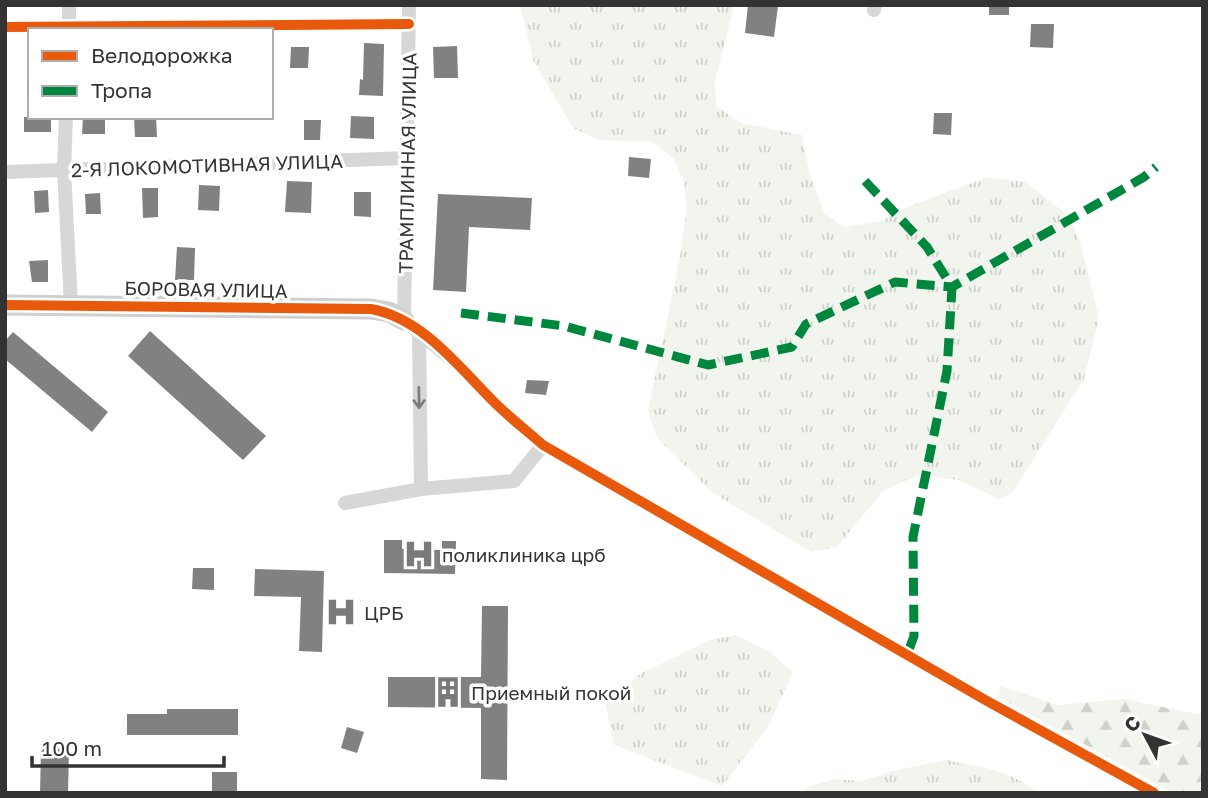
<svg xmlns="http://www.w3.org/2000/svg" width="1208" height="798" font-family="'Golos Text',sans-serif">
<defs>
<pattern id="grass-tufts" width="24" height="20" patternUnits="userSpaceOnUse" patternTransform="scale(1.75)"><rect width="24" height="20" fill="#f1f5ed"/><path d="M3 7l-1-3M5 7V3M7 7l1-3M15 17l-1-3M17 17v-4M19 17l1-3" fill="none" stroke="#cfd2cc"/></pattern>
<pattern id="forest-firs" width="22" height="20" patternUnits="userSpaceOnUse" patternTransform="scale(1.75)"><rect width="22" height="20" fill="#f1f5ed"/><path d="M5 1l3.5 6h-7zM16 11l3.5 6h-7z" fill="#cfd2cc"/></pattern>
</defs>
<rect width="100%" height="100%" fill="#fff"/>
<g fill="url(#grass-tufts)">
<polygon points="520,5 734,5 715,81 716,106 741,123 802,135 809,171 824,213 844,227 881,221 910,206 988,177 1025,182 1069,216 1080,242 1097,309 1098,322 1084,379 1012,493 999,499 959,480 918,475 883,491 837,547 811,552 713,493 657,438 648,411 680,257 687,208 684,182 673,158 653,142 599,140 573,128 534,62"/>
<polygon points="736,635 768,651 793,672 768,727 722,786 614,745 605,701 640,674 710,640"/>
<path d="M 946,760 C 977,766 1014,771 1038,793 L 802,793 L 809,786 L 835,779 L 860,781 L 902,769 Z"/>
</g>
<polygon fill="url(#forest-firs)" points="1000,686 1058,705 1124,699 1197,714 1203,712 1203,793 1173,793 998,697"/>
<g fill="#818181">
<polygon points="748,5 778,6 774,37 745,33"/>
<rect x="989" y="5" width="20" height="10"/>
<polygon points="1031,24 1054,24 1053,48 1030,47"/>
<polygon points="364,43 384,44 383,96 359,95 360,79 363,80"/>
<polygon points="457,46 458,78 434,78 433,47"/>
<polygon points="291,47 309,47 308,68 290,68"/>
<polygon points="934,113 952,113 951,135 933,134"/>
<polygon points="351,116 374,117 374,139 350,138"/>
<rect x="24" y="117" width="27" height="15"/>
<polygon points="83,117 105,117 105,134 82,134"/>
<polygon points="134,117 156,117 157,137 135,137"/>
<polygon points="304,120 321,120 320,140 304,140"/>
<polygon points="629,157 651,159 649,178 628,176"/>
<polygon points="287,181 312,182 311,213 285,212"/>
<polygon points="199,185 220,186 219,211 198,210"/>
<polygon points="142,188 158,188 158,217 143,218"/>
<polygon points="48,190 49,212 35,213 34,191"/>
<polygon points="354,192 371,192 371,217 354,216"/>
<polygon points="100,193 101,214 86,214 85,194"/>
<polygon points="438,194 532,198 530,230 469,227 466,292 433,290"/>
<polygon points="177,247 195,248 194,280 175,280"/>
<polygon points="48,260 48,282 32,282 29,261"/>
<polygon points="150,331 266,436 243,460 128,356"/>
<polygon points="13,332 108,412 92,432 5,359 5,341"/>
<polygon points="527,380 549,381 546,395 525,393"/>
<polygon points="384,540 402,540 402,549 442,550 442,541 456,541 455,574 384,573"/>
<polygon points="193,568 214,568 214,590 192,589"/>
<polygon points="255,569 324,571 322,652 299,651 301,597 254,596"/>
<polygon points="482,606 508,606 507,780 481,779 481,708 388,707 388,677 481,677"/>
<polygon points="167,709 238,709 238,735 127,735 127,714 167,714"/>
<polygon points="347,727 364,732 357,753 341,748"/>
<polygon points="41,748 69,749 68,793 40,793"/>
<rect x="212" y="772" width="25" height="21"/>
</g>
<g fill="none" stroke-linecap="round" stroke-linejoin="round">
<g stroke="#d7d7d7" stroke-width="14">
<polyline points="69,5 69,30"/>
<polyline points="409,5 404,320 456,363 496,404 543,445 987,701 1154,793"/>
<polyline points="874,10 875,5"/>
<polyline points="5,27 409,24"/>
<polyline points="66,117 64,170 71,305"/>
<polyline points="5,172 408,158"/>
<polyline points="419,330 421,489"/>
<polyline points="345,503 421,489 514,481 543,445"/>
</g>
<polyline stroke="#d0d0d0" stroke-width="21" points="5,305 371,309 389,312 404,320"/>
<g stroke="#00873e" stroke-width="9" stroke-dasharray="18 9" stroke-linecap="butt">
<polyline points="865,181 927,247 952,287 947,371 913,537 914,636 907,655"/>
<polyline points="461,313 564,326 708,365 792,347 806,324 895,282 952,287 1144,177 1156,167"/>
</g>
<defs>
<g id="cycleway">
<polyline points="5,27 409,24"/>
<path d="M 5,305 L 371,309 C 422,318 458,366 494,402 C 509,417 526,430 543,445 L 987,701 L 1154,793"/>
</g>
</defs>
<use href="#cycleway" stroke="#fff" stroke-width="15"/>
<use href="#cycleway" stroke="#e8590c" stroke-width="10"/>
</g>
<defs><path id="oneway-shaft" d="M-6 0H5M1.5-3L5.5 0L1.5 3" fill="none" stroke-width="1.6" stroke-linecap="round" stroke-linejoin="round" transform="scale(1.75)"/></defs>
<use stroke="#7d7d7d" href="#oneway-shaft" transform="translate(419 398) rotate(89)"/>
<defs>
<symbol id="hospital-bare" viewBox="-9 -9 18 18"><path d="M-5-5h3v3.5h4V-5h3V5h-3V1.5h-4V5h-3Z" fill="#7a7a7a" stroke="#fff" stroke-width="2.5" paint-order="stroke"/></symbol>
<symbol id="building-bare" viewBox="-9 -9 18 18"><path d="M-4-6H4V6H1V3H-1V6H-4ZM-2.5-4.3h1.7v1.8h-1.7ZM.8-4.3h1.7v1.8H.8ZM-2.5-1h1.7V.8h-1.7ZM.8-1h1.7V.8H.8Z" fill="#7a7a7a" stroke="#fff" stroke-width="2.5" paint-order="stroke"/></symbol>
</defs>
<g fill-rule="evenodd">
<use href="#hospital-bare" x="397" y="532" width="44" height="44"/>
<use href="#hospital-bare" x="319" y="590" width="44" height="44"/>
<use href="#building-bare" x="426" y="670" width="44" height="44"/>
</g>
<g text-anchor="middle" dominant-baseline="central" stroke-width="7" stroke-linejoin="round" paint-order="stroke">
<g font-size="19" fill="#333" stroke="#fff">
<text transform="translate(407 163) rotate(-89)">ТРАМПЛИННАЯ УЛИЦА</text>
<text transform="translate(207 165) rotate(-2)">2-Я ЛОКОМОТИВНАЯ УЛИЦА</text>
<text transform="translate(206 289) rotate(1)">БОРОВАЯ УЛИЦА</text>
</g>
<g font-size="19" fill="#333" stroke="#fff" text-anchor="start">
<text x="442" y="554">поликлиника црб</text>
<text x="364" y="612">ЦРБ</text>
<text x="471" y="692">Приемный покой</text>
</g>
</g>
<rect width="1208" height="798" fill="none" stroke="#333333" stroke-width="14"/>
<rect x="28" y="28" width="245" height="91" fill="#ffffff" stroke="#adadad" stroke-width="2"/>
<rect x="42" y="51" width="35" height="10" fill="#e8590c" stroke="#adadad" stroke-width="2"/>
<text x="91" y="63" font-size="21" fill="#333333">Велодорожка</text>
<rect x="42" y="86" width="35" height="10" fill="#00873e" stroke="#adadad" stroke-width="2"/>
<text x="91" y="98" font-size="21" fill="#333333">Тропа</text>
<g transform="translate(1145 735) rotate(311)" stroke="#ffffff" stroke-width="5" paint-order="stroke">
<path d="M0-5L12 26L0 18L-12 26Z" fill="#333333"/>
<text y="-10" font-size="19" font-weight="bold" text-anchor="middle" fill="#333333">С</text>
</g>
<path d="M32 756v10h192v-10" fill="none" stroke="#333333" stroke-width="3.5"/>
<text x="42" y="756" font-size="21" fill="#333333" stroke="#ffffff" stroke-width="5" paint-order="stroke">100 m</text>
</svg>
